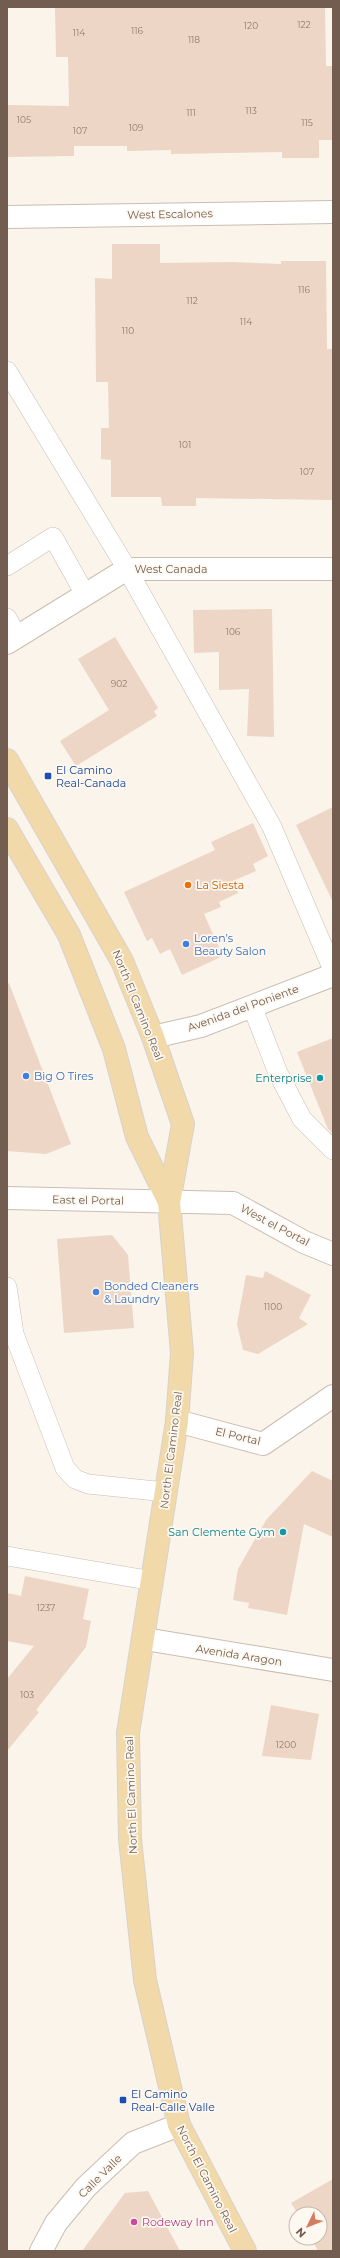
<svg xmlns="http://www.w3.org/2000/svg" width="340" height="2258" font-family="Montserrat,sans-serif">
<rect width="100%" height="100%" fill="#faf4ea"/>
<g fill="#edd6c5">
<polygon points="55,7 325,7 326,66 332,66 333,140 319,140 319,158 282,158 282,152 171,154 171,150 127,151 127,146 74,146 74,156 7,157 7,105 69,106 68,57 56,57"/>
<polygon points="112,244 160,244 160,263 231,262 281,264 281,261 326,261 327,349 333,349 332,500 196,498 196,506 162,506 161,497 111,497 111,460 101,459 101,428 109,428 108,382 96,382 95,278 112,279"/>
<polygon points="272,609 274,737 247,736 249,689 219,690 219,652 194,653 193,610"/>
<polygon points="115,637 158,708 154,711 157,716 76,766 60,741 109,710 78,659"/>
<polygon points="333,807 333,902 296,825"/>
<polygon points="253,823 268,856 253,864 256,871 233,881 238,893 219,902 221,907 204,914 223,956 182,975 170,949 160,954 152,938 147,941 124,892 215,850 211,842"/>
<polygon points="9,983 71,1144 46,1154 7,1151 7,984"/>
<polygon points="333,1038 333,1134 328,1129 297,1052"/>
<polygon points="112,1235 128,1255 134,1328 64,1333 57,1239"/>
<polygon points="265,1271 311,1295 299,1318 308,1324 258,1354 243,1350 237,1324 246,1275 263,1278"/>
<polygon points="312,1471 333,1481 333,1537 304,1524 287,1615 248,1608 249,1603 233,1600 238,1569 266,1520"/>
<polygon points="25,1576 89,1589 83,1619 91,1621 86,1647 36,1710 39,1712 7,1751 7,1679 34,1646 7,1641 7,1593 21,1596"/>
<polygon points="271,1705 319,1714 311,1760 262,1756"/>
<polygon points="333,2179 333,2251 318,2251 311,2238 320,2238 320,2214 298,2214 291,2203"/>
<polygon points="148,2191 180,2251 82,2251 125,2193"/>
</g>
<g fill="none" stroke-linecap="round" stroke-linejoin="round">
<defs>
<g id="service">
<polyline points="7,371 127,569 272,827 333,970"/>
<polyline points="7,566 53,537 85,594"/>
<polyline points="7,618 17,637"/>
<polyline points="252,1006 278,1073 302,1119 333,1150"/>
<polyline points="7,1287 14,1334 65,1468 75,1479 88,1484 166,1492"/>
<polyline points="7,1556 153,1581"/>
</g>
<g id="minor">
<polyline points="7,643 127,569 333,569"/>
<polyline points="153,1037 201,1026 333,975"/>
<polyline points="177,1421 263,1444 333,1396"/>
<polyline points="145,1639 333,1670"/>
</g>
<g id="tertiary">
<polyline points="7,217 333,212"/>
<polyline points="7,1198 233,1203 304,1242 333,1254"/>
<polyline points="41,2251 56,2223 86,2187 133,2143 179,2125"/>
</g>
<g id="primary">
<polyline points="7,760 122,961 153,1037 183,1124 169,1202 182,1353 177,1421 128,1733 130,1839 145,1980 179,2125 245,2251"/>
<polyline points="7,829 69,935 114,1049 137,1137 169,1202"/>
</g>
</defs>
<use href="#service" stroke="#cbbdb1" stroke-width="20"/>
<use href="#minor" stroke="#cbbdb1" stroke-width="24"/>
<use href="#tertiary" stroke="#cbbdb1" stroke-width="24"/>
<use href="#primary" stroke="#d8d2ce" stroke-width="24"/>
<use href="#service" stroke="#fff" stroke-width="19"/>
<use href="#minor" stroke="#fff" stroke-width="22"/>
<use href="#tertiary" stroke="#fff" stroke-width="22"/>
<use href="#primary" stroke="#f1d9aa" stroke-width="22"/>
</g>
<g fill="#1a4fb4" stroke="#fdf8f0" stroke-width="1.5">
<rect x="44" y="772" width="8" height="8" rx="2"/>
<rect x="119" y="2096" width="8" height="8" rx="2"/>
</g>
<circle fill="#e8710a" stroke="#fdf8f0" stroke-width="1.5" cx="188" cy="885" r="4"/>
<g fill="#3f7fe0" stroke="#fdf8f0" stroke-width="1.5">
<circle cx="186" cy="944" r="4"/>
<circle cx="26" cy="1076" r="4"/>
<circle cx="96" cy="1292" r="4"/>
</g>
<g fill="#0f9aa8" stroke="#fdf8f0" stroke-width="1.5">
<circle cx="320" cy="1078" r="4"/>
<circle cx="283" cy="1532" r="4"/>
</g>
<circle fill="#d1479c" stroke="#fdf8f0" stroke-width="1.5" cx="134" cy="2222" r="4"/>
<g text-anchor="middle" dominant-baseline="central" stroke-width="3.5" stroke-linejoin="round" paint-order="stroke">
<g font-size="9" fill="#917b6d">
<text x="304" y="24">122</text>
<text x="251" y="25">120</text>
<text x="137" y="30">116</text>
<text x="79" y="32">114</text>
<text x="194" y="39">118</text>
<text x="251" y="110">113</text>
<text x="191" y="112">111</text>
<text x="24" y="119">105</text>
<text x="307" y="122">115</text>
<text x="136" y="127">109</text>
<text x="80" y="130">107</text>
<text x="304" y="289">116</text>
<text x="192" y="300">112</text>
<text x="246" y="321">114</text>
<text x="128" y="330">110</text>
<text x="185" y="444">101</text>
<text x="307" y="471">107</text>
<text x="233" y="631">106</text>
<text x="119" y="683">902</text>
<text x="273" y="1306">1100</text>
<text x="46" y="1607">1237</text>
<text x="27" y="1694">103</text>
<text x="286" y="1744">1200</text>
</g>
<g font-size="11" fill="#725d50" stroke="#fdf8f0">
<text transform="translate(170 214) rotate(-1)">West Escalones</text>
<text x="171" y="569">West Canada</text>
<text transform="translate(138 1005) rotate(68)">North El Camino Real</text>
<text transform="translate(243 1008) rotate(-20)">Avenida del Poniente</text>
<text transform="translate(88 1200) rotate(1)">East el Portal</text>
<text transform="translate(275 1225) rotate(28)">West el Portal</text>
<text transform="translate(238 1436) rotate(13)">El Portal</text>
<text transform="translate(171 1450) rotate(-83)">North El Camino Real</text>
<text transform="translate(239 1655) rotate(9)">Avenida Aragon</text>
<text transform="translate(131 1795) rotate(-92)">North El Camino Real</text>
<text transform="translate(100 2176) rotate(-45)">Calle Valle</text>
<text transform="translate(207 2179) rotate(63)">North El Camino Real</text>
</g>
<g font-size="11" fill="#164399" stroke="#fdf8f0" text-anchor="start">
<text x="56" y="770">El Camino<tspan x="56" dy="13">Real-Canada</tspan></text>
<text x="131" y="2094">El Camino<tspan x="131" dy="13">Real-Calle Valle</tspan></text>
</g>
<g font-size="11" fill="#c56008" stroke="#fdf8f0" text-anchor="start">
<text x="196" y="885">La Siesta</text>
</g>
<g font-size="11" fill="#366cbe" stroke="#fdf8f0" text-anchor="start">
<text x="194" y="938">Loren’s<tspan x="194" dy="13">Beauty Salon</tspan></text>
<text x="34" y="1076">Big O Tires</text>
<text x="104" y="1286">Bonded Cleaners<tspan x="104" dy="13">&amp; Laundry</tspan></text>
</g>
<g font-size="11" fill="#0d838f" stroke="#fdf8f0" text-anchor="end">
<text x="312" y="1078">Enterprise</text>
<text x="275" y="1532">San Clemente Gym</text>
</g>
<g font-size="11" fill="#b23c85" stroke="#fdf8f0" text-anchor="start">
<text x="142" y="2222">Rodeway Inn</text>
</g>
</g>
<rect width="340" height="2258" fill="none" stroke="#725d50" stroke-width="16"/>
<g transform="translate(308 2226) rotate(227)"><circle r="19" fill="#fdf8f0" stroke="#c5bab0"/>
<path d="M0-3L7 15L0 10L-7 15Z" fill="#d67c5e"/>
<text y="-6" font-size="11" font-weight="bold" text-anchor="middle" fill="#725d50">N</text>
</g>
</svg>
